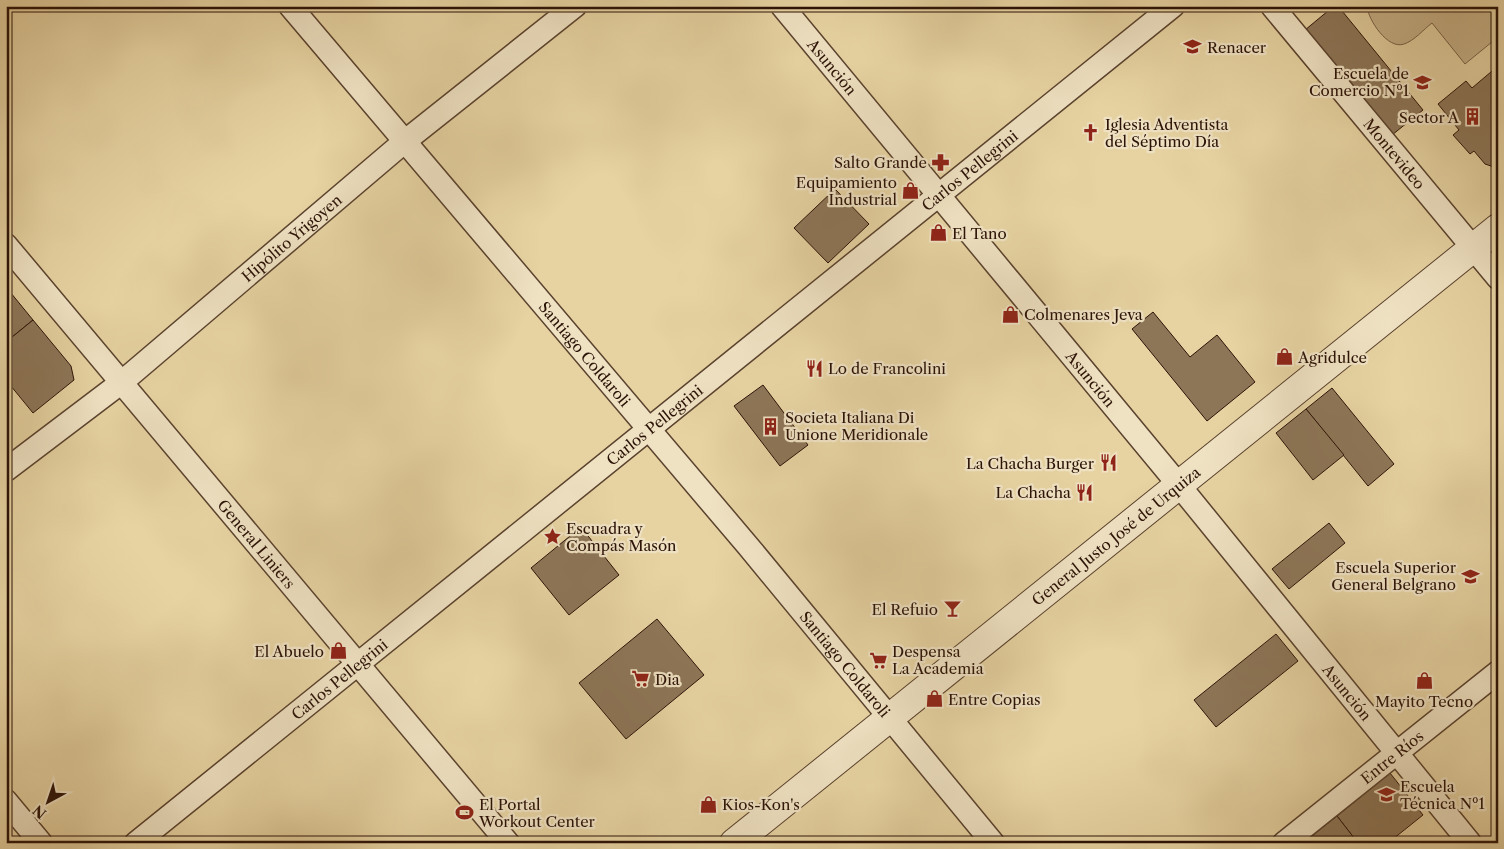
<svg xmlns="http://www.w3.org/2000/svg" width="1504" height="849" font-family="'Libre Caslon Text',serif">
<rect width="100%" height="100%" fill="#e7d3a2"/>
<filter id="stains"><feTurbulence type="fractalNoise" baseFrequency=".004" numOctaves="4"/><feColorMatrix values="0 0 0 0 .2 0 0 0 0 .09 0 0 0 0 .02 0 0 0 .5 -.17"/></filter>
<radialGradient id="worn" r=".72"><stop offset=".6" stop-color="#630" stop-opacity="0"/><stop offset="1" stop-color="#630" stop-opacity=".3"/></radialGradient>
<path fill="#c7b288" stroke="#796248" d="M 1367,6 L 1498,6 L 1498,37 L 1465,64 L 1432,23 C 1424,29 1414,41 1404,44 C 1388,50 1368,20 1367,6 Z"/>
<g fill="#8d7658" stroke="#2b1207">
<polygon points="1334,6 1338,6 1423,110 1392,135 1305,30"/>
<polygon points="1498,66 1498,164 1494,167 1485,164 1474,151 1470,154 1453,135 1459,130 1438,104 1466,81 1472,88"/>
<polygon points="835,189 869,224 828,263 794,228"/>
<polygon points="6,287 33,320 6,342"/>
<polygon points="1153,312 1190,357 1217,335 1255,382 1207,421 1132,329"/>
<polygon points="33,320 71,366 74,380 33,413 6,380 6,342"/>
<polygon points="763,385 808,445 780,466 734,406"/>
<polygon points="1332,388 1394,464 1368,486 1306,409"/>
<polygon points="1306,409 1344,455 1313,480 1276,433"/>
<polygon points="1329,523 1345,543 1289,589 1272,569"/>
<polygon points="581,527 619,575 569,615 531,568"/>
<polygon points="657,619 704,675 626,739 579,683"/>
<polygon points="1276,634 1298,661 1216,727 1194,700"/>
<polygon points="1390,773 1423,815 1388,843 1358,843 1337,816"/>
<polygon points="1337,816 1358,843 1304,843 1313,835"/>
</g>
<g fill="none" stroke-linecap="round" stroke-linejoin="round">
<defs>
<g id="minor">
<path id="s1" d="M 290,6 L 748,546 L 993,843"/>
<path id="s2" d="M 782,6 L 1178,484 L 1470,843"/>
<path id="s3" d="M 1272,6 L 1498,278"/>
<path id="s4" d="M 6,245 L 508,843"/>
<path id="s5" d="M 6,470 L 122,382 L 404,142 L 575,6"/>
<polyline points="6,801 41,843"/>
<path id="s6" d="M 136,843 L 1173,6"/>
<path id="s7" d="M 1284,843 L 1498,672"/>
</g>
<g id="tertiary">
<path id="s8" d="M 734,843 L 1498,228"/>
</g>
</defs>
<use href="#minor" stroke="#5a422e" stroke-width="25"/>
<use href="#tertiary" stroke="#5a422e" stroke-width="30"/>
<use href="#minor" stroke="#efe2c3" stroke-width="22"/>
<use href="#tertiary" stroke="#efe2c3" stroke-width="28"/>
</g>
<defs>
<symbol id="school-bare" viewBox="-9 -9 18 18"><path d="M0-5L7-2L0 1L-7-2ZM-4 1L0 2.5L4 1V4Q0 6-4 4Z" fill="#8f2418" stroke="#efe2c3" stroke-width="2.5" paint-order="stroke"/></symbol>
<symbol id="building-bare" viewBox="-9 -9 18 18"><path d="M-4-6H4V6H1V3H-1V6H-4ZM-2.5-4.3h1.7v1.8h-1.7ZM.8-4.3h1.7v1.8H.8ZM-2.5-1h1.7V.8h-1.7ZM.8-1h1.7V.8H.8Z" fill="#8f2418" stroke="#efe2c3" stroke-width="2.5" paint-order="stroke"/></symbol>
<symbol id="church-bare" viewBox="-9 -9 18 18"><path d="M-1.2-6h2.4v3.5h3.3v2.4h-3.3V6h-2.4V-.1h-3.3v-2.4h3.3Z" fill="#8f2418" stroke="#efe2c3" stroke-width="2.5" paint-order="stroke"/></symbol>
<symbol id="pharmacy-bare" viewBox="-9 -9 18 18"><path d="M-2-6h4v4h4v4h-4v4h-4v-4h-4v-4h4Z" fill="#8f2418" stroke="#efe2c3" stroke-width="2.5" paint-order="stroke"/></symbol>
<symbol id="shop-bare" viewBox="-9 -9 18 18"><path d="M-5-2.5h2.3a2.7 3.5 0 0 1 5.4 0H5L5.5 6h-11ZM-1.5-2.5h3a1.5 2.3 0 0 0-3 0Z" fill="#8f2418" stroke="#efe2c3" stroke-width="2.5" paint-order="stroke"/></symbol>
<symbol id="restaurant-bare" viewBox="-9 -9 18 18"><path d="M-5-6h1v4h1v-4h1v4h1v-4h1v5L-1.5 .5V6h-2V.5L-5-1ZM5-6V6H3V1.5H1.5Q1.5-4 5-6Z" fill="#8f2418" stroke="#efe2c3" stroke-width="2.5" paint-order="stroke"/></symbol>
<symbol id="sight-bare" viewBox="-9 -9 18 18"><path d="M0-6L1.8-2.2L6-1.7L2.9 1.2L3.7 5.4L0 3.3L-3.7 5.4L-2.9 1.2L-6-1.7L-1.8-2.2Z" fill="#8f2418" stroke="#efe2c3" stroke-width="2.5" paint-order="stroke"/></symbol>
<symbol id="university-bare" viewBox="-9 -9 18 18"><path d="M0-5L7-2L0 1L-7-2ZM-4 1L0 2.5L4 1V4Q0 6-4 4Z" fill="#8f2418" stroke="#efe2c3" stroke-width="2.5" paint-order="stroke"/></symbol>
<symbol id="bar-bare" viewBox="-9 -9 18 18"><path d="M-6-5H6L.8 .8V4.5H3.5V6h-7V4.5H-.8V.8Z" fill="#8f2418" stroke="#efe2c3" stroke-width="2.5" paint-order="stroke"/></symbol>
<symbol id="supermarket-bare" viewBox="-9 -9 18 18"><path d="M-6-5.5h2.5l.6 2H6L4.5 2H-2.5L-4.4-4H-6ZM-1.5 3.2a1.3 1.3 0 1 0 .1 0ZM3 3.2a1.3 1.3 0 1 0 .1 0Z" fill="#8f2418" stroke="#efe2c3" stroke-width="2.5" paint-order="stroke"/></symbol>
<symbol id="stadium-bare" viewBox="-9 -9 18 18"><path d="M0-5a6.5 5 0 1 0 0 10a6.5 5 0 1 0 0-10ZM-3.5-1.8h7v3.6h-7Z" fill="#8f2418" stroke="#efe2c3" stroke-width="2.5" paint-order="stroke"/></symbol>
</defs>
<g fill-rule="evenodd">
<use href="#school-bare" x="1180" y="34" width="25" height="25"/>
<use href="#school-bare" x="1410" y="70" width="25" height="25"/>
<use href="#building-bare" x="1460" y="104" width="25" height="25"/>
<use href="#church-bare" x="1078" y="120" width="25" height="25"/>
<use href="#pharmacy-bare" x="928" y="150" width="25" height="25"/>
<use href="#shop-bare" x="898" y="178" width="25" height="25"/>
<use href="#shop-bare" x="926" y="220" width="25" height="25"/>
<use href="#shop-bare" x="998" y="302" width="25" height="25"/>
<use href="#shop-bare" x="1272" y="344" width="25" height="25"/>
<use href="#restaurant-bare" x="802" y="356" width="25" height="25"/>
<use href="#building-bare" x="758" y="414" width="25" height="25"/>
<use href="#restaurant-bare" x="1096" y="450" width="25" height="25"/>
<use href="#restaurant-bare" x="1072" y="480" width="25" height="25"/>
<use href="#sight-bare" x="540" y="524" width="25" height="25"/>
<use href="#university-bare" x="1458" y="564" width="25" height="25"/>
<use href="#bar-bare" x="940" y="596" width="25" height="25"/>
<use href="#shop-bare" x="326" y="638" width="25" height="25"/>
<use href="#supermarket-bare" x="866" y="648" width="25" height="25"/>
<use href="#supermarket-bare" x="628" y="666" width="25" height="25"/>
<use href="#shop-bare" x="1412" y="668" width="25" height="25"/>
<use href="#shop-bare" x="922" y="686" width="25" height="25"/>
<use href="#school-bare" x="1374" y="782" width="25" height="25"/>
<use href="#shop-bare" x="696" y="792" width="25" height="25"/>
<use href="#stadium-bare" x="452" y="800" width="25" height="25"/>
</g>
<g text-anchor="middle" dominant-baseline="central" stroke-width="4.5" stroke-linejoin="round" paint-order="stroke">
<g font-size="15" fill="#2b1207" stroke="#efe2c3" text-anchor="start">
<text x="1207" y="47">Renacer</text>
<text x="1409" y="73" text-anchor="end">Escuela de<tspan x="1409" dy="17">Comercio Nº1</tspan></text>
<text x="1459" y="117" text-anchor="end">Sector A</text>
<text x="1105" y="124">Iglesia Adventista<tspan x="1105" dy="17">del Séptimo Día</tspan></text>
<text x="927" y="162" text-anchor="end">Salto Grande</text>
<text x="897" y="182" text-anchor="end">Equipamiento<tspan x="897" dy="17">Industrial</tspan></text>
<text x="952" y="233">El Tano</text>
<text x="1024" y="314">Colmenares Jeva</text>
<text x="1298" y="357">Agridulce</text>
<text x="828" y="368">Lo de Francolini</text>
<text x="785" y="417">Societa Italiana Di<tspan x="785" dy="17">Unione Meridionale</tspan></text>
<text x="1094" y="463" text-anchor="end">La Chacha Burger</text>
<text x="1071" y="492" text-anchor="end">La Chacha</text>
<text x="566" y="528">Escuadra y<tspan x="566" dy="17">Compás Masón</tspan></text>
<text x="1456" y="567" text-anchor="end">Escuela Superior<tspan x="1456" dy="17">General Belgrano</tspan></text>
<text x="938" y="609" text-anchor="end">El Refuio</text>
<text x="324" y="651" text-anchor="end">El Abuelo</text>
<text x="892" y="651">Despensa<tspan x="892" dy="17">La Academia</tspan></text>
<text x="655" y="679">Dia</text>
<text x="948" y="699">Entre Copias</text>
<text x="1424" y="701" text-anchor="middle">Mayito Tecno</text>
<text x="1400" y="786">Escuela<tspan x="1400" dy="17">Técnica Nº1</tspan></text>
<text x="479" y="804">El Portal<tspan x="479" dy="17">Workout Center</tspan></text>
<text x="722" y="804">Kios-Kon's</text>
</g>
<g font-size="15" fill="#2b1207" stroke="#efe2c3">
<text stroke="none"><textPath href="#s2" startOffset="79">Asunción</textPath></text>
<text stroke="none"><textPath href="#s3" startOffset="192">Montevideo</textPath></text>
<text stroke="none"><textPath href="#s6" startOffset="1071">Carlos Pellegrini</textPath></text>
<text stroke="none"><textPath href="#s5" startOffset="368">Hipólito Yrigoyen</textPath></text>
<text stroke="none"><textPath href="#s1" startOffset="456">Santiago Coldaroli</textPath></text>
<text stroke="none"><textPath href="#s2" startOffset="484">Asunción</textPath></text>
<text stroke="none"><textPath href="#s6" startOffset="666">Carlos Pellegrini</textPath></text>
<text stroke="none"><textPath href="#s8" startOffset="490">General Justo José de Urquiza</textPath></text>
<text stroke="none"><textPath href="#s4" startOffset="390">General Liniers</textPath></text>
<text stroke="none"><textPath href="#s1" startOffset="861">Santiago Coldaroli</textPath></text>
<text stroke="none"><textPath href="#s6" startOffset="261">Carlos Pellegrini</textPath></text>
<text stroke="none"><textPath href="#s2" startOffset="889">Asunción</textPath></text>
<text stroke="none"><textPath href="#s7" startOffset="138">Entre Ríos</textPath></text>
</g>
</g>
<rect width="1504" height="849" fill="none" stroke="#e7d3a2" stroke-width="25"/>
<rect x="8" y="8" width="1489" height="834" fill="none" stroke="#2b1207" stroke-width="2.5"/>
<rect x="12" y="12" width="1479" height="824" fill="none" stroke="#2b1207"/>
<g transform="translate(48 802) rotate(220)" stroke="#efe2c3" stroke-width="4" paint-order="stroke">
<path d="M0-4L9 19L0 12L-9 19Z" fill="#2b1207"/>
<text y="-8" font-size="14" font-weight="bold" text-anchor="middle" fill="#2b1207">N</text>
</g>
<rect width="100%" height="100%" filter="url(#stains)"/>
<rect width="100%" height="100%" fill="url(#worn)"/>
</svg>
